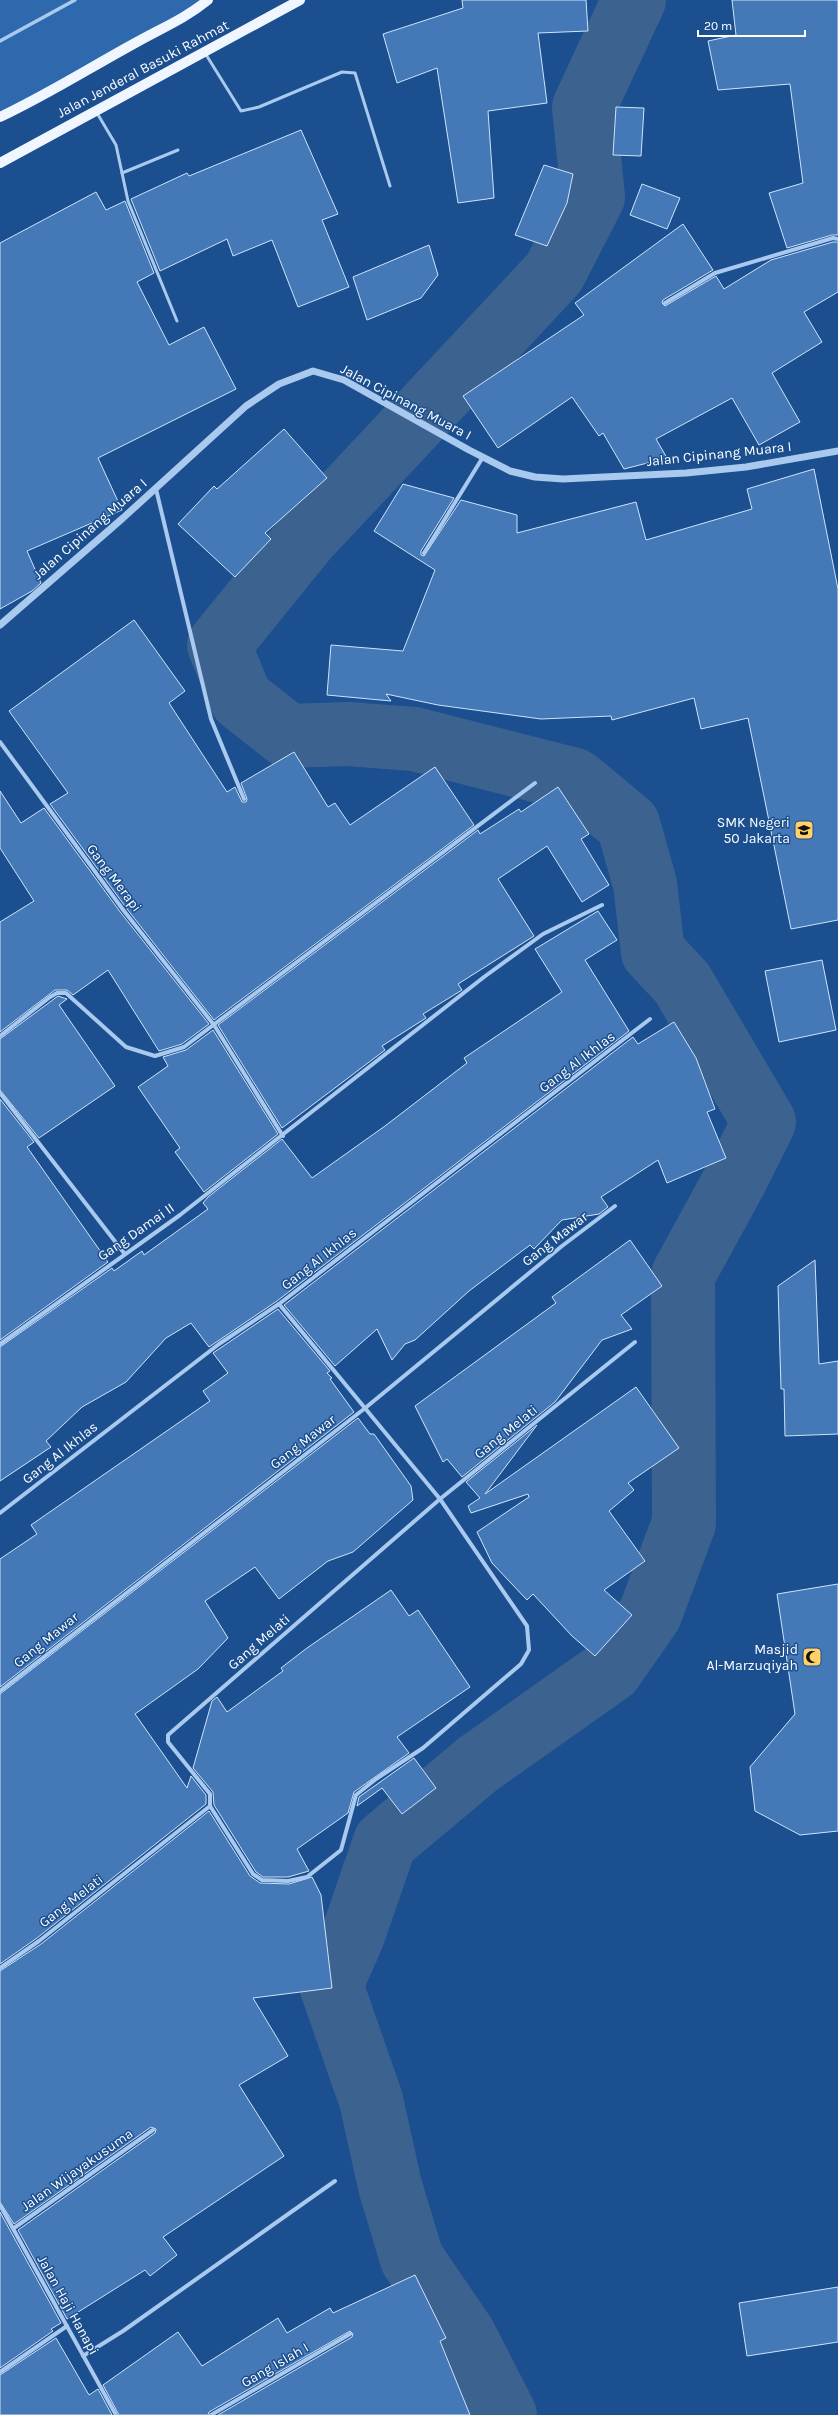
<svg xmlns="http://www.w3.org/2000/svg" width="838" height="2415" font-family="Karla,sans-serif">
<rect width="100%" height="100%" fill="#1b4f8f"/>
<polygon fill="#2e69ad" points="0,0 208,0 0,117"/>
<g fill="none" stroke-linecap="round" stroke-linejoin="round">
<polyline stroke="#3c6290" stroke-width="64" points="505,2415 464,2335 412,2259 390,2186 371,2100 331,1985 353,1935 385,1842 478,1764 611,1670 650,1614 684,1523 683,1275 736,1178 764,1122 682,983 653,952 645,884 628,824 575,780 414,739 348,734 288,736 241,699 219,645 305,539 554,273 593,197 584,107 634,0"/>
</g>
<g fill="#4478b7" stroke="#cfe3fa">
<polygon points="462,0 586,0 588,31 538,33 547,103 488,111 494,198 458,203 437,68 397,83 383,34 463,8"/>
<polygon points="732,0 838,0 838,235 832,235 787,248 769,193 803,183 790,84 718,90 708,41 736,35"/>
<polygon points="616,107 644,108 641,156 613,155"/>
<polygon points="301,130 338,214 322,220 349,287 298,307 272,240 233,256 227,239 160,271 131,199 187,173 189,176"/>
<polygon points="544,165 573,174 567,203 547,246 515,235"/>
<polygon points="642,184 680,198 667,229 630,215"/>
<polygon points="96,192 106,210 125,201 154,273 137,282 169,345 204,327 236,389 98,458 122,510 27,551 41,583 32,591 0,609 0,243"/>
<polygon points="683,224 713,270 663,300 662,303 665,306 716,276 724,289 771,260 833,242 838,242 838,292 804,312 822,342 772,373 800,422 759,445 732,398 656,439 667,458 624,469 603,433 599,436 572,397 498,448 463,396 584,315 575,303"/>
<polygon points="429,245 438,275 421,298 367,320 353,277"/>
<polygon points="284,429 327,478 265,533 271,539 235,577 178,524 214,486 217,489"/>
<polygon points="814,469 838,589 838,920 791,929 748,718 701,729 694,698 612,720 611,716 541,719 438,705 386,694 391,701 327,695 331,645 403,651 435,570 374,531 403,484 454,498 421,551 421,555 424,556 461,500 517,515 517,533 636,502 646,540 752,509 747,489"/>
<polygon points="134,620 185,691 169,703 227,792 235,787 242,802 246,802 247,799 241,783 294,752 328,807 335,803 350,825 435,767 474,825 214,1020 127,909 50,804 68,793 9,711"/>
<polygon points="558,787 589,834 581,839 609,885 582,902 547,846 498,879 534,936 458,984 462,990 423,1014 426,1018 382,1046 385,1050 282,1128 218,1025 478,830 480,834 519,809 521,812"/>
<polygon points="0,791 21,823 44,808 121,913 209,1024 182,1044 159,1051 108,970 73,995 67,990 55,990 0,1032 0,922 34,901 0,848"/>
<polygon points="598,911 617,940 585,960 629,1031 277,1301 209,1347 191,1323 166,1338 126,1382 82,1407 46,1441 51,1447 0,1481 0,1347 112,1268 114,1271 142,1251 144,1255 208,1209 203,1203 208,1197 282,1139 312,1178 385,1126 467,1063 464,1058 562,992 535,949"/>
<polygon points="822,960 836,1030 779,1042 765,971"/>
<polygon points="58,996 67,999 59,1005 115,1086 39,1138 0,1090 0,1039"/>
<polygon points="674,1022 696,1058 715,1109 707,1112 726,1158 667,1183 658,1160 601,1197 608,1207 599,1214 562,1220 534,1249 530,1245 469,1291 415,1340 405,1344 392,1360 377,1329 335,1366 284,1305 633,1037 638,1044"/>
<polygon points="213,1030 278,1134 204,1192 175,1152 180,1148 138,1087 168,1066 163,1057 186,1050"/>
<polygon points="0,1099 34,1142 27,1147 108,1262 0,1340"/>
<polygon points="630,1240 662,1286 621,1315 632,1329 602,1340 555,1402 462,1477 447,1459 443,1462 415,1406 556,1303 552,1297"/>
<polygon points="815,1260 819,1364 838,1361 838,1434 785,1436 784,1389 781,1389 778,1286"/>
<polygon points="278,1309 330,1371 327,1373 332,1378 330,1379 354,1412 0,1687 0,1559 37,1534 31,1525 210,1401 203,1391 228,1373 213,1353"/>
<polygon points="636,1387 679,1448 628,1483 634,1490 609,1511 645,1561 604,1590 632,1615 595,1656 572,1636 533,1594 527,1600 492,1563 477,1532 529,1497 528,1494 471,1513 468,1506 480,1498 466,1482 537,1425 485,1494"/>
<polygon points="358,1418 370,1434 374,1434 411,1486 413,1500 353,1552 328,1561 279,1599 255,1567 205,1601 228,1638 198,1669 135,1714 187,1788 191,1776 206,1795 206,1804 37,1938 0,1964 0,1694"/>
<polygon points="838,1584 838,1831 800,1835 755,1811 750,1767 795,1714 777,1594"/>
<polygon points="391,1590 409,1616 418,1610 470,1687 397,1737 409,1753 354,1792 348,1813 297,1849 309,1871 288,1877 263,1877 256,1872 214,1805 213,1792 193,1768 212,1701 217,1697 227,1712 283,1671 281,1668 307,1648"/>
<polygon points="414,1758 436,1788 402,1814 382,1788 357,1806 359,1797"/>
<polygon points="209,1811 250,1876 260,1883 289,1884 312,1877 321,1895 332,1988 253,1998 288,2056 239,2085 284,2156 163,2237 177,2255 150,2276 145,2270 67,2319 18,2230 155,2133 156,2129 151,2127 14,2224 0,2202 0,1971 41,1944"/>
<polygon points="0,2212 61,2323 51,2329 53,2331 0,2368"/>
<polygon points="415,2275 446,2338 440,2341 470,2415 218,2415 352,2337 353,2334 350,2331 209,2412 208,2415 119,2415 103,2385 178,2332 202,2366 278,2318 287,2333 330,2308 333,2313"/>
<polygon points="838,2287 838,2342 747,2356 739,2303"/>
<polygon points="56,2338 89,2395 98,2389 112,2415 0,2415 0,2375"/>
</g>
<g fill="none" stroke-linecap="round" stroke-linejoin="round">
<g stroke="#a9c9ee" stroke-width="3">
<polyline points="205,53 241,111 259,107 342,72 355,73 390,186"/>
<polyline points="97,113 116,145 128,201 177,321"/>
<polyline points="122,173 178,150"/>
</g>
<polyline stroke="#a9c9ee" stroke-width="3.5" points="0,41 75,0"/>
<g stroke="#a9c9ee" stroke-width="4">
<polyline points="665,303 715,273 833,238 838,239"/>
<polyline points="156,489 211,719 244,799"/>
<polyline points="424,553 483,457"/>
<polyline points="0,742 124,911 214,1025 283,1136"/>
<polyline points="0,1036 50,997 57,993 66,993 126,1047 155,1056 184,1047 535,783"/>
<polyline points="0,1093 124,1253"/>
<polyline points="0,1344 180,1215 484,977 543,934 602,905"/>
<polyline points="0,1513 219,1344 279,1304 650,1019"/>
<polyline points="0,1691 364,1409 562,1246 615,1206"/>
<polyline points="210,1806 253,1874 262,1880 288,1881 307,1877 341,1850 356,1795 376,1779 423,1748 521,1664 529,1650 527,1626 440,1499 279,1304"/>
<polyline points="0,1968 39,1941 210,1806 210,1794 168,1742 168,1735 440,1499 635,1342"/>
<polyline points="0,2205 116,2415"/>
<polyline points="14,2228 153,2130"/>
<polyline points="83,2356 123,2331 335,2181"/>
<polyline points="0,2372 67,2326"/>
<polyline points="211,2415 350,2334"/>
</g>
<polyline stroke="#a9c9ee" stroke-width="7" points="0,625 123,518 246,406 279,384 313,371 344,380 469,450 510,471 535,477 563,479 686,473 746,467 838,451"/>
<g stroke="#f0f6ff" stroke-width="10">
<path d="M 0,117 C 47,95 91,67 137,42 C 162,28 186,18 208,0"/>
<polyline points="0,163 300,0"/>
</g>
</g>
<defs>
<symbol id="school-square" viewBox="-11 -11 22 22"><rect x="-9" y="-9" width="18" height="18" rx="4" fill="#ffd166" stroke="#1b4f8f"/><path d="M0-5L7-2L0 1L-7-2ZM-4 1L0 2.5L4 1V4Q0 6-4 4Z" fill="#111"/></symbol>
<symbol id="mosque-square" viewBox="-11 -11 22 22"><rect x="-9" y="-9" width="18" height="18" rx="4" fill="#ffd166" stroke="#1b4f8f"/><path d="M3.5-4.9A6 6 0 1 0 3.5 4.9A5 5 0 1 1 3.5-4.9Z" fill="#111"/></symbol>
</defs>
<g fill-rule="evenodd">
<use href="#school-square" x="793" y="819" width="22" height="22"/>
<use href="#mosque-square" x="801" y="1646" width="22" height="22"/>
</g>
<g text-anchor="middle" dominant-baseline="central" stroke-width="3" stroke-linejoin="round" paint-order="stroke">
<g font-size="14" fill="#fff" stroke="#1b4f8f">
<text transform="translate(143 69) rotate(-28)">Jalan Jenderal Basuki Rahmat</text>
<text transform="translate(406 402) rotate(28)">Jalan Cipinang Muara I</text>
<text transform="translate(719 454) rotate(-6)">Jalan Cipinang Muara I</text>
<text transform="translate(90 529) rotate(-41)">Jalan Cipinang Muara I</text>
<text transform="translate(114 878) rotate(53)">Gang Merapi</text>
<text transform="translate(577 1062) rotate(-37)">Gang Al Ikhlas</text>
<text transform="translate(136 1232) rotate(-35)">Gang Damai II</text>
<text transform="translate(555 1239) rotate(-38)">Gang Mawar</text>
<text transform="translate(319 1259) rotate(-38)">Gang Al Ikhlas</text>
<text transform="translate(506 1432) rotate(-39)">Gang Melati</text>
<text transform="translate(303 1442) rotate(-38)">Gang Mawar</text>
<text transform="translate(60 1453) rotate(-38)">Gang Al Ikhlas</text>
<text transform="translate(46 1640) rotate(-39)">Gang Mawar</text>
<text transform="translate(259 1642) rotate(-41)">Gang Melati</text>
<text transform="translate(71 1901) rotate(-38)">Gang Melati</text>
<text transform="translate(77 2170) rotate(-35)">Jalan Wijayakusuma</text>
<text transform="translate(68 2305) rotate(61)">Jalan Haji Hanapi</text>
<text transform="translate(275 2365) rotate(-30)">Gang Islah I</text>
</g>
<g font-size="14" fill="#fff" stroke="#1b4f8f" text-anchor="end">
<text x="790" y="822">SMK Negeri<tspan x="790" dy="16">50 Jakarta</tspan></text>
<text x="798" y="1649">Masjid<tspan x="798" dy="16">Al-Marzuqiyah</tspan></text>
</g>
</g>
<path d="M698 30v6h107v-6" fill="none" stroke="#ffffff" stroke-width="2"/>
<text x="704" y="30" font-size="12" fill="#ffffff" stroke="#1b4f8f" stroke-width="3" paint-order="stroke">20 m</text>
</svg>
